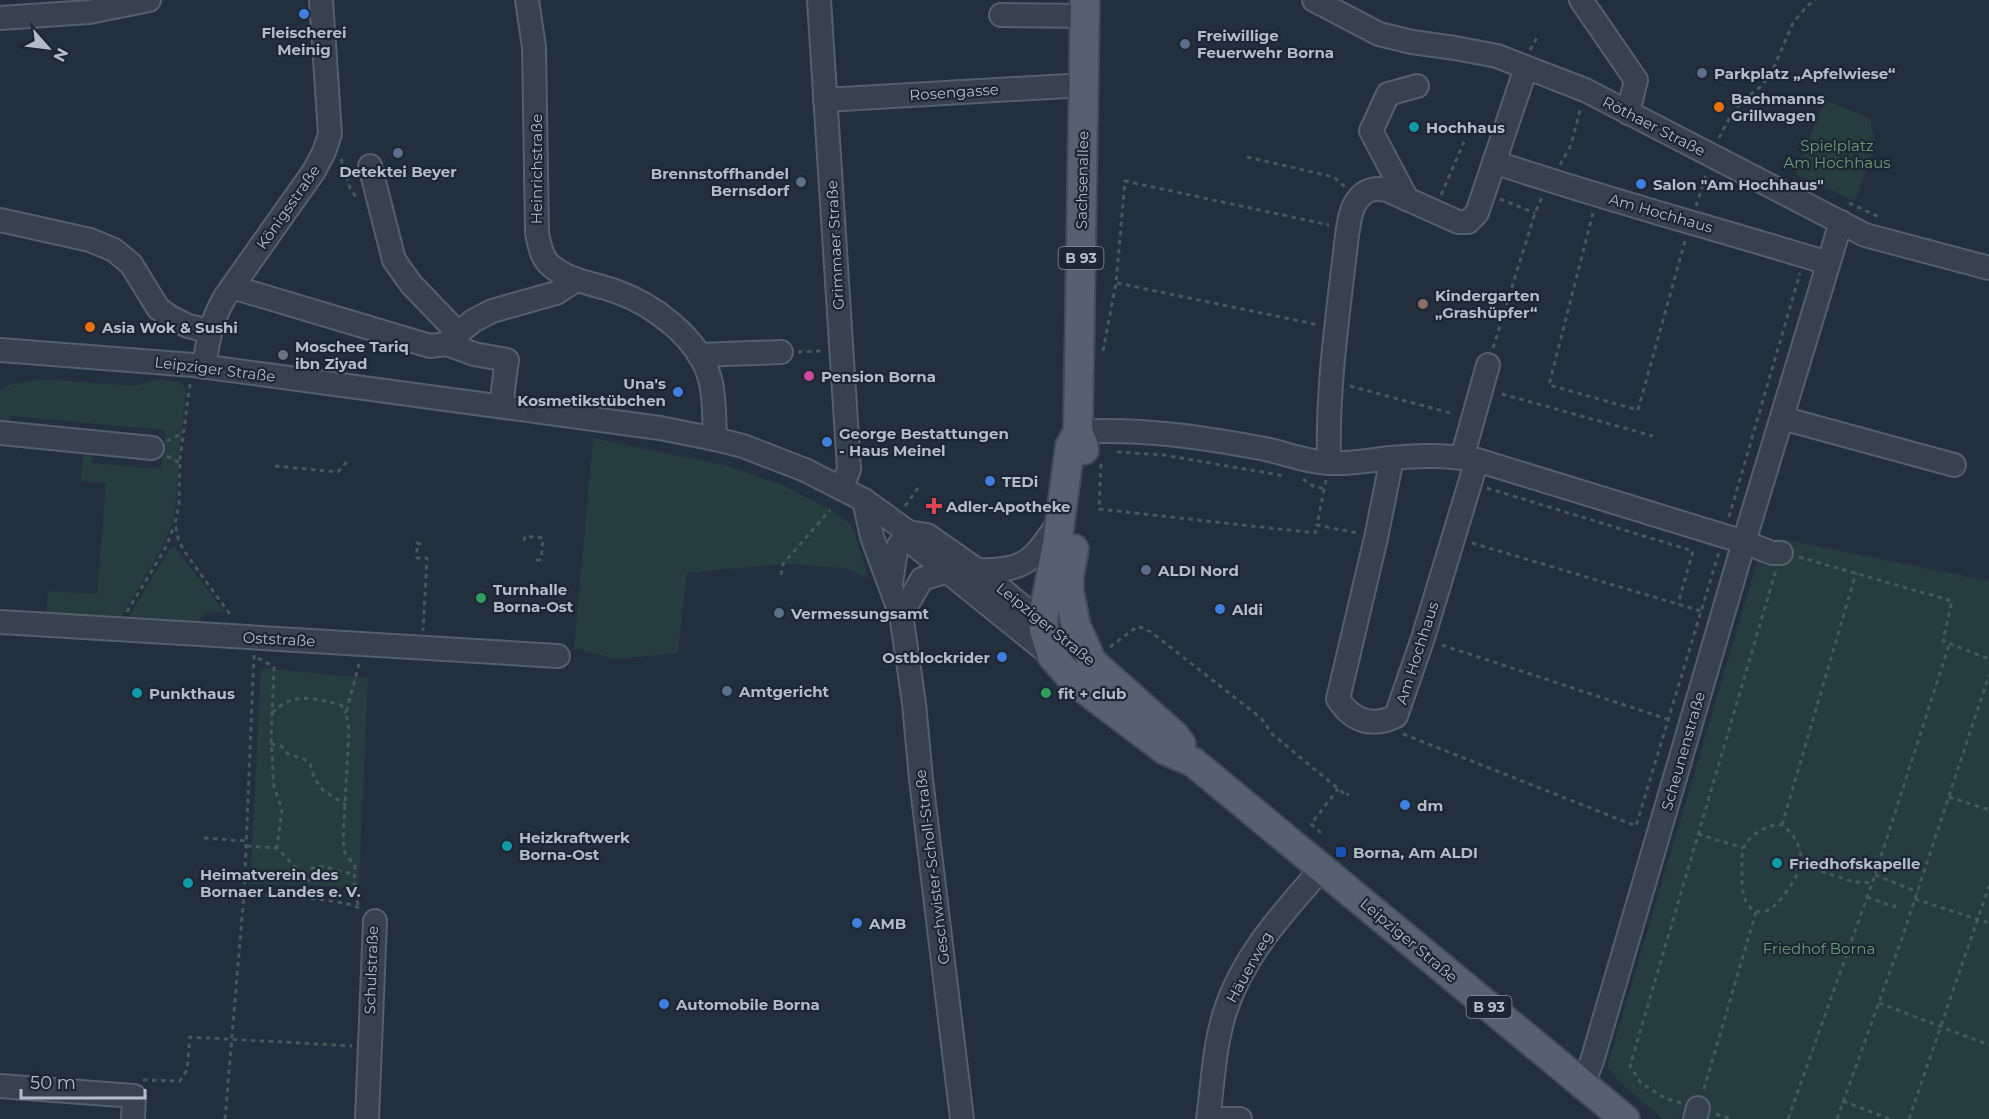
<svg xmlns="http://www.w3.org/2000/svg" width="1989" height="1119" font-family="Montserrat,sans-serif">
<rect width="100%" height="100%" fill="#242f3e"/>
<g fill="#263c3f">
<polygon points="1825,100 1870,118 1875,144 1855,201 1795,174"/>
<polygon points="43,379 133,386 157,379 182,383 186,389 174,518 162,548 120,619 46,614 48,591 97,594 106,483 81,481 83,450 93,450 92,463 161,469 165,430 11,416 10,424 0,423 0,392 8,385"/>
<polygon points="593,438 732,467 787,487 830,510 846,520 854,530 868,578 845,568 783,564 687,573 678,653 616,659 574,648"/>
<polygon points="1775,538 1989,581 1989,1119 1699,1119 1683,1114 1678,1119 1663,1119 1619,1082 1607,1067 1757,562 1769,566"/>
<polygon points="175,547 225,613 207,611 190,631 123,626 170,548"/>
<polygon points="261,668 368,678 359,887 250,884"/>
</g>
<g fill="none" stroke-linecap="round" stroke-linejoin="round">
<defs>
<g id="minor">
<path d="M 527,0 L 534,47 L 537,233 C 539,243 541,255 548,263 C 566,281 593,283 615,291 C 653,304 699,338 710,379 C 715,398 714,419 715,439"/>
<polyline points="819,0 849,469 842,488"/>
<polyline points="1314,0 1379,34 1412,42 1455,48 1497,56 1585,90 1865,235 1989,268"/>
<polyline points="1581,0 1636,80 1628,113"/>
<polyline points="1001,15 1085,16"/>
<polyline points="0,18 89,12 149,0"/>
<polyline points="825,100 1084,85"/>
<path d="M 1494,162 C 1604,199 1717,229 1828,263"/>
<polyline points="370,166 394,260 411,284 458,333 447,344"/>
<polyline points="1407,199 1371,131 1388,94 1417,86"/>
<polyline points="0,220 90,240 114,250 131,264 158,308 170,317 188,326 209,331"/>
<polyline points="232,287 430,346 447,344 474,354 507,360 501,406"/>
<polyline points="458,333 473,321 492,311 556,293 576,280"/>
<polyline points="0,350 193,365 660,428 715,439 743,446 805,470 864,500 908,532 917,547 1052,656"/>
<polyline points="699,355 781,352"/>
<path d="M 204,367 C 208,339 211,321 225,297 L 314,171 L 324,152 L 330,134 L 321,0"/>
<polyline points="1782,418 1954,465"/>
<path d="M 1078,432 C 1138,428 1201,437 1260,448 C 1283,452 1308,463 1332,463 C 1352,464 1371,460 1391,458 C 1420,455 1449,455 1477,460 L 1744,542 L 1772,553 L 1781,553"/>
<polyline points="0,433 152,448"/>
<path d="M 1392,458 L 1376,538 L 1338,699 C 1352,721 1372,728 1396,716 L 1423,638 L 1477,460"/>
<polyline points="1462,458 1488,365"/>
<path d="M 1329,463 C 1327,395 1336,328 1344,261 C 1346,246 1348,213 1356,202 C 1364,190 1373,187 1387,190 L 1458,222 L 1468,222 L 1477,213 L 1526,68"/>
<polyline points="864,500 872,537 901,615 904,634 914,703 921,779 962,1119"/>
<polyline points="908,532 927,535 987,577 1054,633 1092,662"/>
<path d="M 977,570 C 1026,572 1033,560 1059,522"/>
<polyline points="891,583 896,550 908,532"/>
<polyline points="901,615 922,579 947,571"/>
<polyline points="0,622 558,656"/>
<polyline points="1583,1084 1592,1061 1744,542 1841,222"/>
<polyline points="0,1086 134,1096 133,1119"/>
<polyline points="367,1119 375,921"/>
<path d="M 1208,1119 C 1213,1083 1214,1044 1226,1009 C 1244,954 1285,911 1322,868"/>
<polyline points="1217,1119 1240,1119"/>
<polyline points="1695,1119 1698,1108"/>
</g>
<g id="major">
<polyline points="1078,432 1070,446 1057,544 1043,617 1044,630 1052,656 1075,682 1165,750 1193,762 1625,1119"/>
<polyline points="1084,450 1083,443 1078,432 1085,0"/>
<polyline points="1074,549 1069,576 1069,591 1076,626 1092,662 1175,736 1181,744"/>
</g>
</defs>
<use href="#minor" stroke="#565f6c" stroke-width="26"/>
<use href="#major" stroke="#414a57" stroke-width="32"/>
<g stroke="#44595c" stroke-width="3" stroke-dasharray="4.5 4.5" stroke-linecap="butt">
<polyline points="1530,50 1538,36"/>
<polyline points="1719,138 1733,111 1751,94 1760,87 1771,74 1793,23 1807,6 1816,0"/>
<polyline points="1247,157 1334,177 1345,187"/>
<polyline points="341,159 350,188 358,200"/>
<polyline points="1560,165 1571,145 1580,110"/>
<polyline points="1441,195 1464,142"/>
<polyline points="1500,199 1535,213"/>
<polyline points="1849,203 1879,217"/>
<polyline points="1696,206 1707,172"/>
<polyline points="1593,213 1549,385 1638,410 1685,241"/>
<polyline points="1117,283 1319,325"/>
<polyline points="1493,348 1535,213 1542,197"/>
<polyline points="1103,351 1116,283 1125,181 1329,225"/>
<polyline points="798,352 822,351"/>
<polyline points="190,384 180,459 179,503 175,524 179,542 189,558 232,617"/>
<polyline points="1350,386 1454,414"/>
<polyline points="1502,394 1653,436"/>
<polyline points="167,441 183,433"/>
<polyline points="1117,452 1164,455 1285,476"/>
<polyline points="167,456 180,463"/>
<polyline points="1101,464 1099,509 1315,533 1317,525"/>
<polyline points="275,466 338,472 349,459"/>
<polyline points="1303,479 1311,485 1325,489"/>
<polyline points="1326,480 1317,525 1357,533"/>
<polyline points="1487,488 1693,551 1678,604"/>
<polyline points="905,506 918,488"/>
<polyline points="1729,517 1800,273"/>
<polyline points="524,541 525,536 543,538 541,560"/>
<polyline points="1472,543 1701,611"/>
<polyline points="421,544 417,543 417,558 427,558 423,631"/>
<polyline points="1799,557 1952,601 1943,641 1989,659"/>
<polyline points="536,560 545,560"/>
<polyline points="781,575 783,564 830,510"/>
<polyline points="127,612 166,547 174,526"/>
<polyline points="1442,645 1667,719"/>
<polyline points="1110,647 1138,626 1151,632 1261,718 1272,734 1347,796 1348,793"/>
<path d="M 254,655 L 244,894 C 266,896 349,898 362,910"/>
<polyline points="258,658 274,667 271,739 274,787 282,809 277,848"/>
<path d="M 272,713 C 293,692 314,698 341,705 L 346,713"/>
<polyline points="1403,734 1636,826 1719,552"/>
<polyline points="271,744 281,746 288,754 304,759 310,764 314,778 324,791 346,805"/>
<polyline points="1949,797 1989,810"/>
<polyline points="1782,825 1856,573"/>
<polyline points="1321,833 1311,824 1338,789"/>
<polyline points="1698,834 1743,848"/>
<polyline points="204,838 247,841"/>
<path d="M 247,846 L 277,848 L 309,881 C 321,882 327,880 334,870 L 354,874"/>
<path d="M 1802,865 C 1801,848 1796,835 1782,825 C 1769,823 1749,835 1744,847 C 1741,854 1742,867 1742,875 C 1742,887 1742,900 1752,909 C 1772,924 1795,879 1802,865 L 1854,882 L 1872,883"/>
<path d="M 303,874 C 312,866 323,864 334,870"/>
<polyline points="1875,875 1918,892"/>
<polyline points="1867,897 1894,907 1898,902"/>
<polyline points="1915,899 1989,923"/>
<polyline points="358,905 354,882 355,866 345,853 343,840 349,730 346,713 359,664"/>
<polyline points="1879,1003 1989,1045"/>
<polyline points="143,1080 180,1081 187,1070 190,1037 352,1046"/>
<polyline points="1704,1089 1756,912"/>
<polyline points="1843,1101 1890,1119"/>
<polyline points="1681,1103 1665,1098 1641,1083 1630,1066 1776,570"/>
<polyline points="1716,1114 1732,1119"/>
<polyline points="225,1119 244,894"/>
<polyline points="1788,1119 1875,875 1949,645"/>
<polyline points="1837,1119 1902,938 1989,675"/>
<polyline points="1909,1119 1989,886"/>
</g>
<use href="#minor" stroke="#38414e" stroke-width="22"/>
<use href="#major" stroke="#56606e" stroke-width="28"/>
</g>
<g fill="#3f7fe0" stroke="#1d2633" stroke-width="2">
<circle cx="304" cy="14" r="6"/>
<circle cx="1641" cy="184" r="6"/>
<circle cx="678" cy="392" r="6"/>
<circle cx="827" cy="442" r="6"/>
<circle cx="990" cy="481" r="6"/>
<circle cx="1220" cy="609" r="6"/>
<circle cx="1002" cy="657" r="6"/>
<circle cx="1405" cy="805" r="6"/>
<circle cx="857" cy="923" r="6"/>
<circle cx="664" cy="1004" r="6"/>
</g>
<g fill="#5c6f8a" stroke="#1d2633" stroke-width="2">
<circle cx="1185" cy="44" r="6"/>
<circle cx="1702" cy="73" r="6"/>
<circle cx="398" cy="153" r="6"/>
<circle cx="801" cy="182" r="6"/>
<circle cx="1146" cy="570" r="6"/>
<circle cx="779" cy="613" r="6"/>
<circle cx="727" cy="691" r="6"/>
</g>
<g fill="#e8710a" stroke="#1d2633" stroke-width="2">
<circle cx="1719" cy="107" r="6"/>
<circle cx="90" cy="327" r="6"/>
</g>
<g fill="#0f9aa8" stroke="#1d2633" stroke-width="2">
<circle cx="1414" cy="127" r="6"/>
<circle cx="137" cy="693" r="6"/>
<circle cx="507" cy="846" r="6"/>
<circle cx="1777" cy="863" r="6"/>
<circle cx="188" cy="883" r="6"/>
</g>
<circle fill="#8d6e63" stroke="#1d2633" stroke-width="2" cx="1423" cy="304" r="6"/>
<circle fill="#6b7280" stroke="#1d2633" stroke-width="2" cx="283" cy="355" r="6"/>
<circle fill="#d1479c" stroke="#1d2633" stroke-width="2" cx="809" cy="376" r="6"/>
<path fill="#e0444e" stroke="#1d2633" stroke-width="2" d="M931 497h6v6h6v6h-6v6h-6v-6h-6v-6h6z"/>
<g fill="#2e9e5b" stroke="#1d2633" stroke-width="2">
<circle cx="481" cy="598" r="6"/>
<circle cx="1046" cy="693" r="6"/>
</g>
<rect fill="#1a4fb4" stroke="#1d2633" stroke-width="2" x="1335" y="846" width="12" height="12" rx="3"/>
<g text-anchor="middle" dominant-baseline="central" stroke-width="4.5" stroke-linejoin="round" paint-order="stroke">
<g fill="#1d2633" stroke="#878f9c" stroke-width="1.5">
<rect x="1058.5" y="247" width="45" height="22" rx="4.5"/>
<rect x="1466.5" y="996" width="45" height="22" rx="4.5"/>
</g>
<g font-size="14" font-weight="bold" fill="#b4bcc9">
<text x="1081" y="258">B 93</text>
<text x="1489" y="1007">B 93</text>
</g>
<g font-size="15" font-weight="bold" fill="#b4bcc9" stroke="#1d2633" text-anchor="start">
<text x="304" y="32" text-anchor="middle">Fleischerei<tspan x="304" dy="17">Meinig</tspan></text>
<text x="1197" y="35">Freiwillige<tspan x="1197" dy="17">Feuerwehr Borna</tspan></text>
<text x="1714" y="73">Parkplatz „Apfelwiese“</text>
<text x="1731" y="98">Bachmanns<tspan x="1731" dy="17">Grillwagen</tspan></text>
<text x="1426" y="127">Hochhaus</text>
<text x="398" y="171" text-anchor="middle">Detektei Beyer</text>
<text x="789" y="173" text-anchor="end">Brennstoffhandel<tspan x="789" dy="17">Bernsdorf</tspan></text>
<text x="1653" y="184">Salon "Am Hochhaus"</text>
<text x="1435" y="295">Kindergarten<tspan x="1435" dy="17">„Grashüpfer“</tspan></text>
<text x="102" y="327">Asia Wok &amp; Sushi</text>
<text x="295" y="346">Moschee Tariq<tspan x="295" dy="17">ibn Ziyad</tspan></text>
<text x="821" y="376">Pension Borna</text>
<text x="666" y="383" text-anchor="end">Una's<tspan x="666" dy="17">Kosmetikstübchen</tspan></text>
<text x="839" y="433">George Bestattungen<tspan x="839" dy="17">- Haus Meinel</tspan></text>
<text x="1002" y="481">TEDi</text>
<text x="946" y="506">Adler-Apotheke</text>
<text x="1158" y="570">ALDI Nord</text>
<text x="493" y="589">Turnhalle<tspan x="493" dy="17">Borna-Ost</tspan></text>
<text x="1232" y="609">Aldi</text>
<text x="791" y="613">Vermessungsamt</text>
<text x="990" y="657" text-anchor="end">Ostblockrider</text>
<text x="739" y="691">Amtgericht</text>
<text x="149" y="693">Punkthaus</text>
<text x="1058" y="693">fit + club</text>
<text x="1417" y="805">dm</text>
<text x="519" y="837">Heizkraftwerk<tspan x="519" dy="17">Borna-Ost</tspan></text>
<text x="1353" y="852">Borna, Am ALDI</text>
<text x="1789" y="863">Friedhofskapelle</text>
<text x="200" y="874">Heimatverein des<tspan x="200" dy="17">Bornaer Landes e. V.</tspan></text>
<text x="869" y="923">AMB</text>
<text x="676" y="1004">Automobile Borna</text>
</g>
<g font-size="15" fill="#b4bcc9" stroke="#1d2633">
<text transform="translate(954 92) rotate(-4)">Rosengasse</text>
<text transform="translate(1654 126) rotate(27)">Röthaer Straße</text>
<text transform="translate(536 169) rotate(-90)">Heinrichstraße</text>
<text transform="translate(1082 180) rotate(-89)">Sachsenallee</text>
<text transform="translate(288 207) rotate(-55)">Königsstraße</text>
<text transform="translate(1661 213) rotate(16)">Am Hochhaus</text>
<text transform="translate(835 245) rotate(-93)">Grimmaer Straße</text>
<text transform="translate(215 369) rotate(7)">Leipziger Straße</text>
<text transform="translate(1046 624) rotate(39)">Leipziger Straße</text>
<text transform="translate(279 639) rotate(3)">Oststraße</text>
<text transform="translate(1417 653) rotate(-72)">Am Hochhaus</text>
<text transform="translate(1683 751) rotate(-74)">Scheunenstraße</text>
<text transform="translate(932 867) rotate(-97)">Geschwister-Scholl-Straße</text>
<text transform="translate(1409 940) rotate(40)">Leipziger Straße</text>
<text transform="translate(1249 967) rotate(-61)">Häuerweg</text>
<text transform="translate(371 970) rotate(-88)">Schulstraße</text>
</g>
<g font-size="15" fill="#6b9a76" stroke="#1d2633">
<text x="1837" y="145">Spielplatz<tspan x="1837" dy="17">Am Hochhaus</tspan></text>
<text x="1819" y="948">Friedhof Borna</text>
</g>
</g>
<g transform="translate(48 48) rotate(118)" stroke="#1d2633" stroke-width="4.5" paint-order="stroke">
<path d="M0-4.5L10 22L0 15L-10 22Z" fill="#b4bcc9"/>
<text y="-9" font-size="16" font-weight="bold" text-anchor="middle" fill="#b4bcc9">N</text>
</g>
<path d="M21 1089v9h124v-9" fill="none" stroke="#b4bcc9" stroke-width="3"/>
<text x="30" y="1089" font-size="18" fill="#b4bcc9" stroke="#1d2633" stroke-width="4.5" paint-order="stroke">50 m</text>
</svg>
